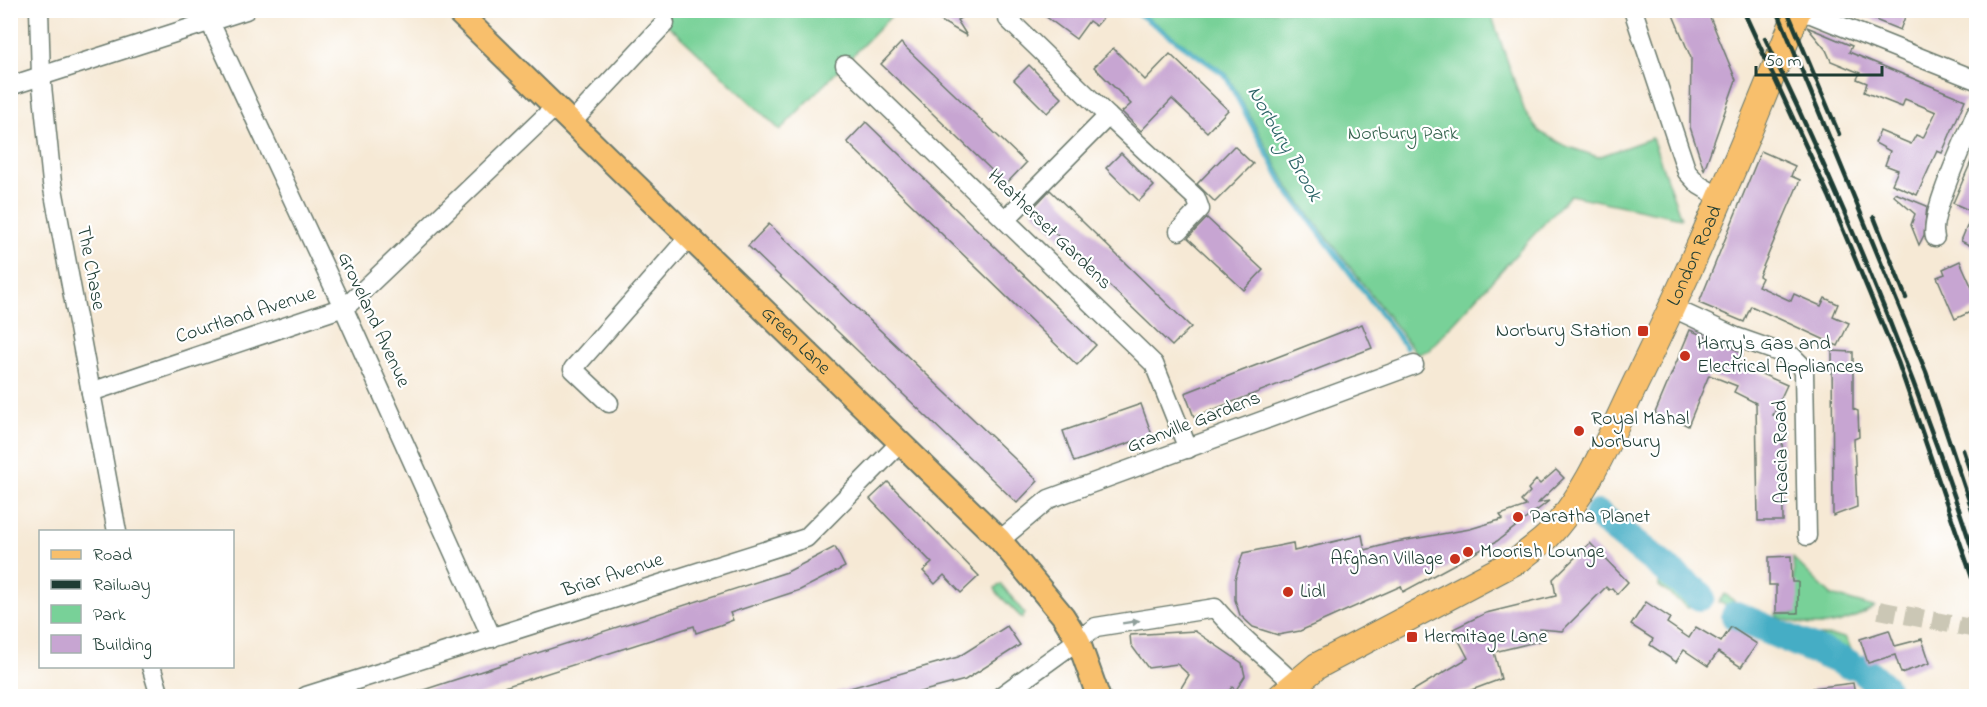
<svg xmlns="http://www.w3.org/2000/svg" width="1987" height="707" font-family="'Indie Flower',sans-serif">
<rect width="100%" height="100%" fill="#fff"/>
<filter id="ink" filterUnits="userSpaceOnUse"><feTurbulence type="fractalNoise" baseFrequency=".0167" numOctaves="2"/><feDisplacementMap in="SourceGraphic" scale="12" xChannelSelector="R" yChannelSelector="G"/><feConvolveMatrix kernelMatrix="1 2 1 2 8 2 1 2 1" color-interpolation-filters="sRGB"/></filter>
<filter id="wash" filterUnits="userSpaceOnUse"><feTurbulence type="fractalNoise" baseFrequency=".008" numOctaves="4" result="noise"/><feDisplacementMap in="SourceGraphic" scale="24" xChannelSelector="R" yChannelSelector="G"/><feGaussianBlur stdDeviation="1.35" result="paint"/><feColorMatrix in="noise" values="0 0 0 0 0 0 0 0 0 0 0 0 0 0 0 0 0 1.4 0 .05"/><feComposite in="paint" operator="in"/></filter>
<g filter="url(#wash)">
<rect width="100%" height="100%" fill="#f6e9d5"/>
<g fill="#78d198" stroke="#4c8766" stroke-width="1.5">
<polygon points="653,11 896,11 780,130"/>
<polygon points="1138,11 1490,11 1525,112 1540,132 1566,146 1598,157 1652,138 1681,218 1570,195 1429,350 1417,354 1289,188 1227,74"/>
<path d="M 1793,558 L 1831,595 L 1874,607 C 1839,628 1815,630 1777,617 L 1776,613 L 1796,613 Z"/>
<polygon points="1658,567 1697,597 1688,608 1659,586"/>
<polygon points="1001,584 1025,614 1022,618 997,593 995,588"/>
<polygon points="1725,594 1742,607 1801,635 1845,637 1851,649 1852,660 1718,602"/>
<polygon points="1864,674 1883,691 1880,696 1866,696"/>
</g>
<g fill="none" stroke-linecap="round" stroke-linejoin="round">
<polyline stroke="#45adc5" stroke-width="5" points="1133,10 1225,75 1286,189 1406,347"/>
<g stroke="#45adc5" stroke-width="30">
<polyline points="1598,515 1700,596"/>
<polyline points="1736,616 1848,664"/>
<polyline points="1864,670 1884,688"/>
</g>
</g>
<g id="blocks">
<g fill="#c7a5d2">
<polygon points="922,10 974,10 957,20 967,36"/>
<polygon points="1037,10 1110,10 1096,26 1089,21 1076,39"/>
<polygon points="1671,10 1707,10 1736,80 1704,170 1690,127 1691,58"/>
<polygon points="1889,10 1905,17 1900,30 1853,11"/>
<polygon points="1807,27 1852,46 1849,52 1965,100 1942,153 1937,151 1917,195 1892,184 1898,170 1885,165 1890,151 1875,143 1880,131 1911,144 1916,135 1923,138 1936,112 1905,99 1902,107 1864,92 1867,83 1857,79 1860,73 1831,61 1826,50"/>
<polygon points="901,43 1026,163 1006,184 881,64"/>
<polygon points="1113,48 1145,80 1170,54 1228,110 1207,132 1172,99 1141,131 1122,112 1131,104 1094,67"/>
<polygon points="1029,65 1062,98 1047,113 1014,80"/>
<polygon points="866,122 1096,345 1077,365 847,142"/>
<polygon points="1234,146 1253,164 1215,202 1197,184"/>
<polygon points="1977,148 1977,249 1961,241 1973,212 1953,203"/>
<polygon points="1761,151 1795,166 1791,176 1800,180 1759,276 1762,278 1758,286 1791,301 1794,294 1821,306 1825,298 1838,304 1833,316 1849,323 1838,346 1751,306 1744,322 1699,303"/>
<polygon points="1121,153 1154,186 1139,201 1106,168"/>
<polygon points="1050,190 1191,327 1172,346 1031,210"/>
<polygon points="1895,193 1927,206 1924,235 1919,245 1911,225 1915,214 1893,195"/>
<polygon points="1207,218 1263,270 1244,290 1188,238"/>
<polygon points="769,224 1038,481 1017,503 748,246"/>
<polygon points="1960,261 1977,299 1977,309 1955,319 1937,277 1945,274 1943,269"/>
<polygon points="1362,324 1372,348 1194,417 1185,393"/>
<polygon points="1690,330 1737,350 1743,355 1739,364 1787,385 1773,415 1782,415 1783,521 1758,521 1756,403 1734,392 1737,386 1709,375 1688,426 1675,419 1672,423 1655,413"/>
<polygon points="1832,351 1853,352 1853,409 1858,411 1859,437 1854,439 1857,507 1833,516"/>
<polygon points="1141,404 1152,435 1074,462 1063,431"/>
<polygon points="1556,470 1564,478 1538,503 1549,501 1497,541 1403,592 1401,586 1300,631 1278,635 1253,627 1240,615 1235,600 1235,579 1243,553 1293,543 1294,551 1362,535 1365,550 1396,542 1470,529 1503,519 1500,515 1526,506 1521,501 1530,492 1528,489 1536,480 1540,484"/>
<polygon points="888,482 979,576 961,593 944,575 935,584 923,571 932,563 870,499"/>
<polygon points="1590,543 1628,582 1617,594 1612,588 1609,590 1606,587 1562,631 1540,629 1544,640 1494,652 1501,679 1469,691 1439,696 1404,696 1468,658 1453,629 1486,613 1556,596 1553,579"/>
<polygon points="835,547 845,567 800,590 730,613 733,620 720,625 696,633 694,626 476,696 411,696 411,694 787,572"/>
<polygon points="1791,556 1792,582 1798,582 1798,613 1776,613 1776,585 1769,585 1769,557"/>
<polygon points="1646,602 1670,618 1667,623 1689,638 1696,627 1721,642 1731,627 1757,644 1741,667 1718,652 1708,666 1684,650 1676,662 1650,645 1653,639 1631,625"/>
<polygon points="1007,626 1020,645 965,680 905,696 836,696 836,692 958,657"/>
<polygon points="1889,630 1895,646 1922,639 1930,663 1901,673 1895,655 1868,663 1860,639"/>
<polygon points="1195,631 1242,663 1245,676 1236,690 1232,687 1225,696 1176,696 1189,675 1177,664 1148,668 1131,645 1130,635"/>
<polygon points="1853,683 1855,696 1814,696 1813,688"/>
</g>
</g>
</g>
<g filter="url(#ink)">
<use href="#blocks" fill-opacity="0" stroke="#6a796c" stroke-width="1.5"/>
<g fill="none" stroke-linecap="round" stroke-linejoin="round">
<polyline stroke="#cbc7b5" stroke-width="18" stroke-dasharray="18 9" stroke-linecap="butt" points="1879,610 1976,629"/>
<defs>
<g id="minor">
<polyline points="39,10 41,76 52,183 117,532"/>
<polyline points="1633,10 1687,172 1699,185 1721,198"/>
<polyline points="1797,13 1811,14 1976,80"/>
<polyline points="210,22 343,307 492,638"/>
<polyline points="845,65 1154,364 1188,449"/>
<polyline points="10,86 246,10"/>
<polyline points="1108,116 1196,198 1200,209 1179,231"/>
<polyline points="572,122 665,23"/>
<polyline points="1006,219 1108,116 1008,19"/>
<path d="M 1935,237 C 1928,217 1967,136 1976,113"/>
<polyline points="1673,308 1736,337 1793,357 1800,364 1804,372 1807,536"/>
<polyline points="91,392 335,310 351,302 556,106"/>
<polyline points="609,403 573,369 688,238"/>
<polyline points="1000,540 1049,499 1414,365"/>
<polyline points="151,666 160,696"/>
<polyline points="306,696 806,538 900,443"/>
<path d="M 1001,696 L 1096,627 L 1215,608 C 1238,636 1268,658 1294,684"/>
</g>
<g id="major">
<path id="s1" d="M 456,10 L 1000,540 L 1063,616 L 1078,640 L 1098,696"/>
</g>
<g id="highway">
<path id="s2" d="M 1281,696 L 1317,666 L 1520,559 C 1529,551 1540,544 1548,536 C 1590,491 1613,428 1640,374 C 1698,255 1749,134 1798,10"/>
</g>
</defs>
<use href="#minor" stroke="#6a796c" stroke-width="21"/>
<use href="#major" stroke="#6a796c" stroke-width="26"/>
<use href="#highway" stroke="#6a796c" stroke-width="28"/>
<use href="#minor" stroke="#fff" stroke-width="18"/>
<use href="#major" stroke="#f8bf6c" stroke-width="22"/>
<use href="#highway" stroke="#f8bf6c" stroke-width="26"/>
<g stroke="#1f3d34" stroke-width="4.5">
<polyline points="1743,10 1829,196 1898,362 1976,589"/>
<polyline points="1777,10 1926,372 1976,521"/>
<polyline points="1787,10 1839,134"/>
<path d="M 1765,38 C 1847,209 1918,381 1976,561"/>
<polyline points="1874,217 1906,298"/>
<polyline points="1963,450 1976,489"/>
</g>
</g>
<defs><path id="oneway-solid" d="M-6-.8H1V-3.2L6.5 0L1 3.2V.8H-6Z" transform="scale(1.5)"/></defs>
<use fill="#8f9e9a" href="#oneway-solid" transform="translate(1131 622) rotate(-9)"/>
</g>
<g fill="#c8321e" stroke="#fff" stroke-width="2">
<rect x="1637" y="325" width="12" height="12" rx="3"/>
<circle cx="1685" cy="356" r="6"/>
<circle cx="1579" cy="431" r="6"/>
<circle cx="1518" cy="517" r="6"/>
<circle cx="1468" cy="552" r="6"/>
<circle cx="1455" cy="559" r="6"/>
<circle cx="1288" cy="592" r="6"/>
<rect x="1406" y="631" width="12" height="12" rx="3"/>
</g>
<g text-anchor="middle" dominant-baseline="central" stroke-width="4.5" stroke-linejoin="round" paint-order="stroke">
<g font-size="20" fill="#35624d" stroke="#fff">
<text x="1403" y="134">Norbury Park</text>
</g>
<g font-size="20" fill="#1f3d34" stroke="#fff">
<text transform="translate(1049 230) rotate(44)">Heatherset Gardens</text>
<text stroke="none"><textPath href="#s2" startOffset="630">London Road</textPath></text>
<text transform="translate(90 268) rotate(79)">The Chase</text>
<text transform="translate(246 316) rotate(-18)">Courtland Avenue</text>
<text transform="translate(373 320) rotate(65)">Groveland Avenue</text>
<text stroke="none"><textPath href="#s1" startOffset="474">Green Lane</textPath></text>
<text transform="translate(1194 423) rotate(-21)">Granville Gardens</text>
<text transform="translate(1782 452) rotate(-91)">Acacia Road</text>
<text transform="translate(613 576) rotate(-18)">Briar Avenue</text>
</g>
<g font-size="20" fill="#1f3d34" stroke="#fff" text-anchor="start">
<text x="1631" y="331" text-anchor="end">Norbury Station</text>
<text x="1697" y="344">Harry's Gas and<tspan x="1697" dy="23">Electrical Appliances</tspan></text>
<text x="1591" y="419">Royal Mahal<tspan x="1591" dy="23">Norbury</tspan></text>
<text x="1530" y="517">Paratha Planet</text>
<text x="1480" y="552">Moorish Lounge</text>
<text x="1443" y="559" text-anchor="end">Afghan Village</text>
<text x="1300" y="592">Lidl</text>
<text x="1424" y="637">Hermitage Lane</text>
</g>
<g font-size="21" font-style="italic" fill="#2c6467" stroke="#fff">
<text transform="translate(1284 144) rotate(60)">Norbury Brook</text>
</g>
</g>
<rect width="1987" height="707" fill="none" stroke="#fff" stroke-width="36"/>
<rect x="39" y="530" width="195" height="138" fill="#ffffff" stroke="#a5b1ae" stroke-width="1.5"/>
<rect x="51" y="550" width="30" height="9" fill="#f8bf6c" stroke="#a5b1ae" stroke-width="1.5"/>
<text x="93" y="560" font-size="18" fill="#1f3d34">Road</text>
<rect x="51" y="580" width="30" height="9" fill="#1f3d34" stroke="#a5b1ae" stroke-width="1.5"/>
<text x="93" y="590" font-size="18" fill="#1f3d34">Railway</text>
<rect x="51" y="605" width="30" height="18" fill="#78d198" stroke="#a5b1ae" stroke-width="1.5"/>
<text x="93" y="620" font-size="18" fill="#1f3d34">Park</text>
<rect x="51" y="635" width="30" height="18" fill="#c7a5d2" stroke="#a5b1ae" stroke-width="1.5"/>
<text x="93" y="650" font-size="18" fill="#1f3d34">Building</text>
<path d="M1756 66v9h126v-9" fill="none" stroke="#1f3d34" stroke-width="3"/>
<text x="1765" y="66" font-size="18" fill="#1f3d34" stroke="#ffffff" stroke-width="4.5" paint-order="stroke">50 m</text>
</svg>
